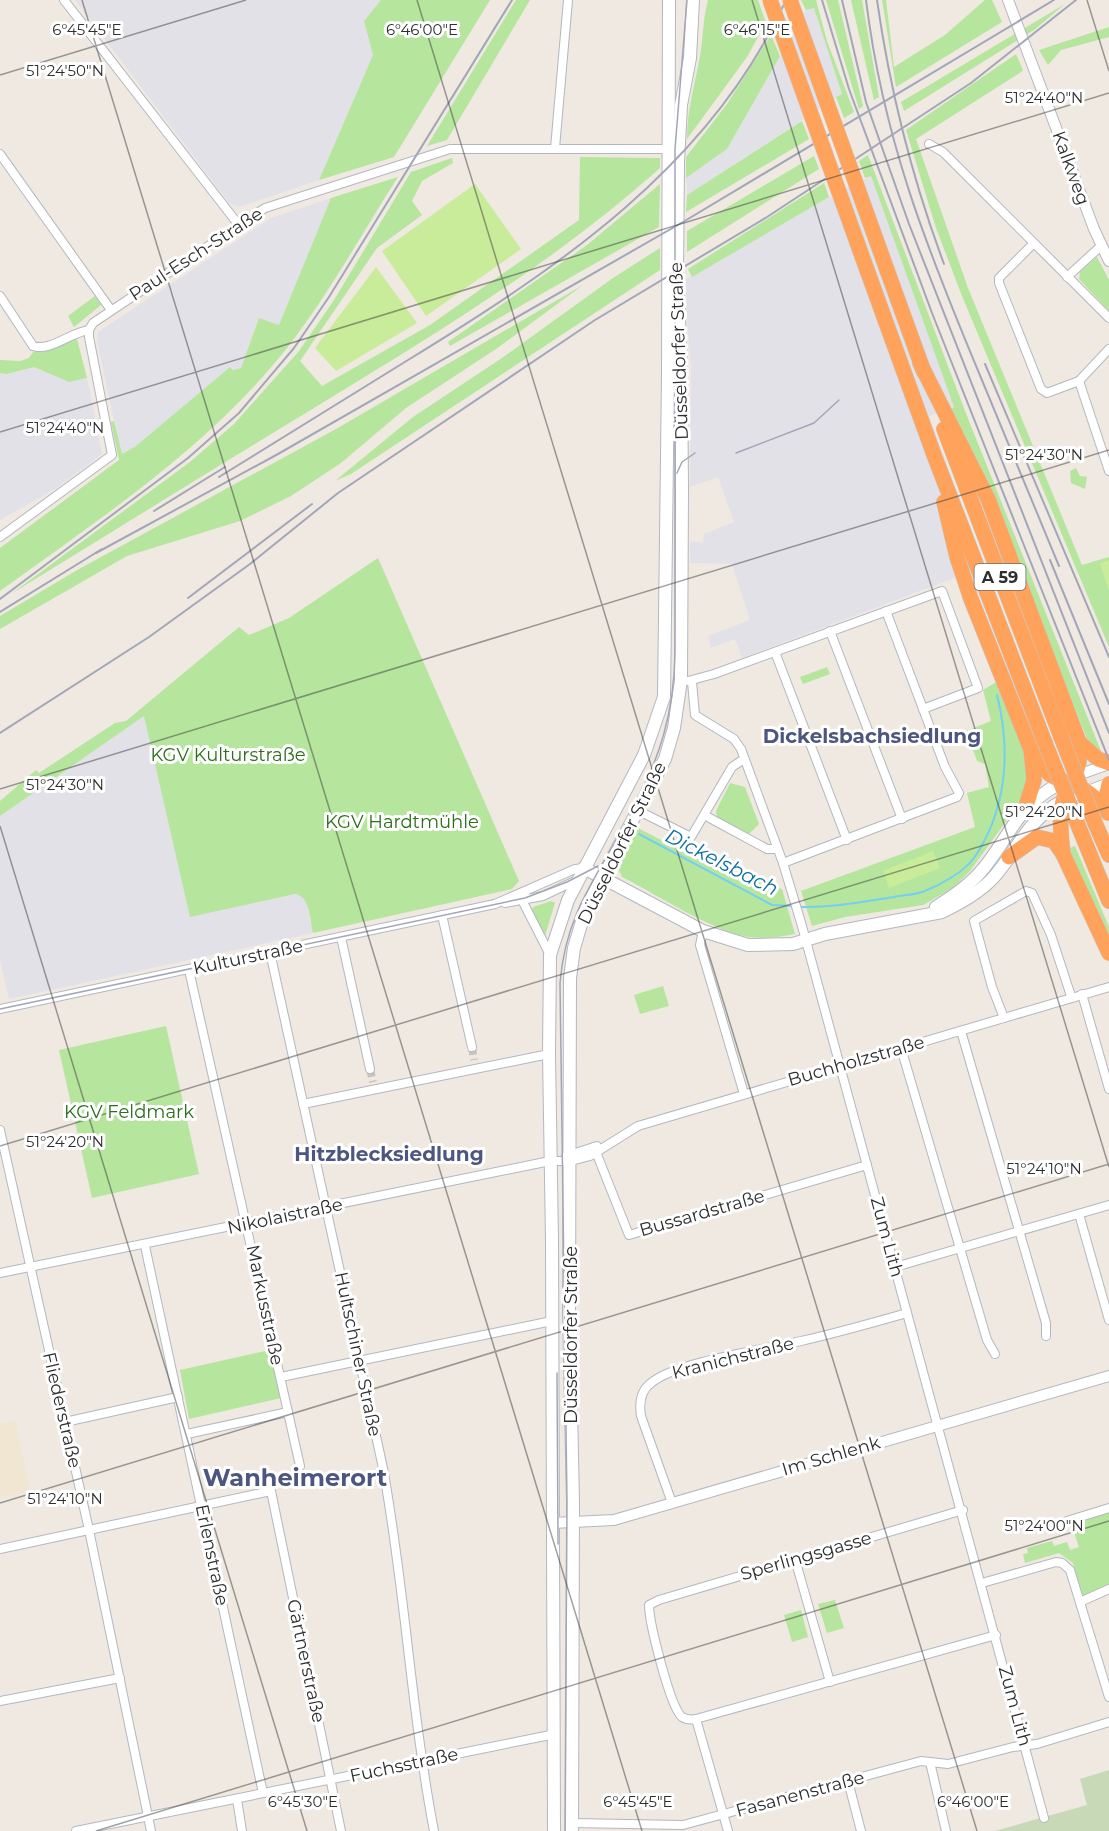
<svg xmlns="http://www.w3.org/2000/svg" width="1109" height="1831" font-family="Montserrat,sans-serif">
<rect width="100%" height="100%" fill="#efe9e1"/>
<g fill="#e3e1e8">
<polygon points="75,0 381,0 364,21 373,55 319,180 239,207 229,203"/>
<polygon points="814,7 842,94 687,195 686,178 727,149 806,10"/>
<polygon points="871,176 954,407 929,416 969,523 944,533 957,577 742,658 735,639 711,648 708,636 750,620 732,564 690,563 690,541 703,543 704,534 734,522 718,477 690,487 691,369 684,280 811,206"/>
<polygon points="331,198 279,326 259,318 241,368 233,370 230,367 136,446 121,454 97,341 98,332 271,218"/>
<polygon points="34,367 69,382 87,378 102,454 55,489 0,520 0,373 7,374"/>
<polygon points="145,715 190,916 295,894 300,895 306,901 313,933 9,999 0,960 0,816"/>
</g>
<polygon fill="#f0e6d1" points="15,1421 30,1491 0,1498 0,1424"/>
<g fill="#b6e59e">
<polygon points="381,0 490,0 394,157 319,180 373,55 364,21"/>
<polygon points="516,0 530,0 447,140 427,146"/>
<path d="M 708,0 L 758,0 L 766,23 L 747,57 L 687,139 C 687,110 695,84 700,56 C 703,37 703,19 708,0 Z"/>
<polygon points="801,0 816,0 827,41 854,112 844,118 836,97 842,94 814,8 806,10"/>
<polygon points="826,0 838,0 863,106 859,109"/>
<polygon points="851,0 862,0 879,97 874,100"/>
<polygon points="882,0 886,0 894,67 945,35 985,0 992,0 1002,22 896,87"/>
<polygon points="1065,4 1034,30 904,111 901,102"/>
<polygon points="1109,27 1109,37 1061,50 1048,65 1039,50"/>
<polygon points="771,35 780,56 727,149 686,178 686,157 727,104"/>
<polygon points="1016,54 1023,70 1021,72 916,139 968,288 1082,565 1109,557 1109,647 962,296 936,228 906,130"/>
<polygon points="802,121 809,139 686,212 687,195"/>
<polygon points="868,155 967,416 1101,751 1089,744 1014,554 950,409 954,407 871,176 865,178 859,161"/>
<polygon points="814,156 819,169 687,252 687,231"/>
<path d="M 580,157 L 660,158 L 660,168 C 558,259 448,326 332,397 C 225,462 118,528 11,594 L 190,462 L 234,424 L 299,351 L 334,300 L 411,172 L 452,158 L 453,163 L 422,181 L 412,201 L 422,215 L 377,248 L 300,361 L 322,386 L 430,325 L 579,220 Z"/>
<path d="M 398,177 C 362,233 330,292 290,344 C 212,445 102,517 0,591 L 0,548 L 119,460 L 111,422 L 114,421 L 122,454 L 136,446 L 230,367 L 233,370 L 241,368 L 259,318 L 279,325 L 331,198 Z"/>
<polygon points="824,183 829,197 692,277 688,269"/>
<polygon points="660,184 659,227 450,346 448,342 587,245"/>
<polygon points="660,248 660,270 351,474 335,481 413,417 502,358 613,278"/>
<polygon points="1097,257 1109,280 1109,311 1079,279 1080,272"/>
<polygon points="583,285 496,349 406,408 341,463 291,496 240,521 127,556 0,629 0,616 79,569 336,429"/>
<polygon points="95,296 101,305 74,327 68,316"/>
<polygon points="77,339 87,378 69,382 34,367 7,374 0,373 0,360 20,361 29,358 33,352 47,351"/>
<polygon points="1076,468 1080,476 1087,477 1085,489 1071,483 1070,471"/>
<path d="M 378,558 L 519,881 L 512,889 L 313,933 C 310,920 310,896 295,894 L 190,917 L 144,716 L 0,816 L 0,801 L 36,770 L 39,773 L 115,723 L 126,721 L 239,627 L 249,635 L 289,618 Z"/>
<polygon points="827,667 830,674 803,684 800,677"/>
<polygon points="998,681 1029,760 1029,783 1018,805 970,871 953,888 923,905 845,917 812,926 801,891 975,827 967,793 989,787 985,764 977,761 966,731 991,721 983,690"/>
<polygon points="730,783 745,787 759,824 749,834 717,817 716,811"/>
<path d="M 638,828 L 745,884 L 749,878 L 782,889 L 795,934 C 780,937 764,939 748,937 C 710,930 658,895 622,877 L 617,866 Z"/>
<polygon points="1075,846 1109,927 1109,944 1066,849"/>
<polygon points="551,901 555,903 544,939 532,910 533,907"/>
<polygon points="663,986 669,1006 640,1014 634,995"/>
<polygon points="166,1026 199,1174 92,1198 59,1050"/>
<polygon points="270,1350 281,1398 189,1419 180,1370"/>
<polygon points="1109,1511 1109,1585 1085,1596 1082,1594 1073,1563 1059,1553 1025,1563 1023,1554 1028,1553 1027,1548 1052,1541 1054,1546 1067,1542 1070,1550 1079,1547 1071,1523"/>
<polygon points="835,1600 844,1628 827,1633 818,1604"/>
<polygon points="801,1610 808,1637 792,1642 784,1615"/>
</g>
<polygon fill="#c8d9b8" points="1109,1770 1109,1831 995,1831 1087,1805 1080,1779"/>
<g fill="#c9ec9a">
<polygon points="475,184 521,249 426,316 382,251"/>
<polygon points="376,267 417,323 336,371 315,348"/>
<polygon points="1109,560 1109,591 1100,563"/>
<polygon points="933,851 940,868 889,888 883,871"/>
</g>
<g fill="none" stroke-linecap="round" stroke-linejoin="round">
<g stroke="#75cff0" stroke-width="2">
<polyline points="639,834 772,905 793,906"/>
<path d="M 798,907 C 831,908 862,902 894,897 C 903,895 916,895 925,891 C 940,885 964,872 974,858 C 1007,810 1011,750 997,695"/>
</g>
<g stroke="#c8c4bd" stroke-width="8" stroke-dasharray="8 4" stroke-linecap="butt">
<polyline points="472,1047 474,1060"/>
<polyline points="370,1069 373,1082"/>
</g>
<defs>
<g id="minor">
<polyline points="64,0 238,224"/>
<polyline points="929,144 943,152 1109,318"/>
<polyline points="555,148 568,0"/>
<polyline points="0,154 111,310"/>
<polyline points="1033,244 999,278 999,283 1041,389 1047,393 1079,381 1109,471"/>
<polyline points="1067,277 1101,246"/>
<path d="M 0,296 L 33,346 C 50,352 71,332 89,330"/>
<polyline points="1079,381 1109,349"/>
<polyline points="0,537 112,455 89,337 89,330 93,323 265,208 450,149 672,149"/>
<polyline points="830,631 902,819"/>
<polyline points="775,652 847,840"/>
<polyline points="688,681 714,674 942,591 978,688 923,709"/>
<polyline points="692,682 695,715 734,739 741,749 783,863 802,926 1044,1818"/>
<polyline points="639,811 691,837 732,767 744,759"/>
<polyline points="706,816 767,849 777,849"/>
<polyline points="783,863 957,797 959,793 945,767 886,611"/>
<polyline points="525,896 524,904 550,955"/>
<polyline points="505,903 543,896 577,880"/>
<polyline points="442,915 472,1047"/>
<polyline points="703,931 700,945 744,1094"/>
<polyline points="341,937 370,1069"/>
<path d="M 270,952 L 383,1468 C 405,1588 411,1711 434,1831"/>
<polyline points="189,970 300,1466"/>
<polyline points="1082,994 1109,1089"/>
<polyline points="0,1009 495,904 575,869 584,868"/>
<polyline points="1004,1018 992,987 974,921 1026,891 1032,893 1051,935 1071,996"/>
<polyline points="961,1031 1046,1323 1046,1336"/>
<polyline points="901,1048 987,1340 995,1354"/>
<polyline points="303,1104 549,1054"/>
<polyline points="0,1130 89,1530 151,1831"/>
<polyline points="594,1147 629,1235 867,1165"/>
<polyline points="566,1156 597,1146"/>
<polyline points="1079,1214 1109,1320"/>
<polyline points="145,1246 263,1793"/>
<polyline points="895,1267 1109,1205"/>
<polyline points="0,1273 550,1161 571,1161 590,1156 638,1126 1109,987"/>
<polyline points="281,1377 552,1321"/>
<polyline points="65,1422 178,1397"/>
<polyline points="187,1434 288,1412"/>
<path d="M 672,1503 L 641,1416 C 639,1403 640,1391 651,1383 C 675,1362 767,1349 801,1341 C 837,1333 872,1323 907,1313"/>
<path d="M 963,1510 L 659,1600 L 649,1605 C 649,1622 670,1707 682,1717 C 687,1720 691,1720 696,1719 L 996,1635"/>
<polyline points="1067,1521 1109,1508"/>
<polyline points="0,1549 271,1491 341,1831"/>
<polyline points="795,1559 830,1682"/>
<polyline points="982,1583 1056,1562 1062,1563 1070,1570 1109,1697"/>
<polyline points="1080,1602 1109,1589"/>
<polyline points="0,1701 120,1678"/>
<polyline points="696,1719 728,1831"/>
<polyline points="930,1762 946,1831"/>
<polyline points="848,1781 861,1831"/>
<polyline points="237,1799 242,1831"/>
<polyline points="572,1823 683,1825 921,1761 948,1764 1013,1747 1037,1744 1109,1722"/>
<polyline points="76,1831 555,1734"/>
</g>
<g id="tertiary">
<polyline points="1008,0 1094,229 1109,261"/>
<polyline points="1072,777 1109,764"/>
<polyline points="1064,800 1109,783"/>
<polyline points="552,1523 614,1520 1109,1376"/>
</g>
<g id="secondary">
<path d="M 584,868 L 703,931 L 748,945 L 793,944 L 825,934 L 942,912 C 960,903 979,893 993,878 C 1019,849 1026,820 1064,800"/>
<path d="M 936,907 C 954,896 970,885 983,869 C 1014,831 1013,810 1060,783"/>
<polyline points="554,1831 552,1240 549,1054 550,955 568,900 644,755 664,697 668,376 669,0"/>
<polyline points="572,1831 573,1503 569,1312 570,978 574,948 586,908 665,759 674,728 681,680 682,489 681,364 677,274 678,162 681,105 690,58 693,0"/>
</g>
<g id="motorway">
<polyline points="867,270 934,455 1045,743"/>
<polyline points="887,270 924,372"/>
<path d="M 920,363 L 988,499 L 1079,742 C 1082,775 1071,775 1063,801 C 1059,818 1061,836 1063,854"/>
<polyline points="944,429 1061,737"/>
<polyline points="944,502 957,557 971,599 1031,750 1034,780 1026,806"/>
<polyline points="1079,742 1098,759 1109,763"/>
<path d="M 1034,755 C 1053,783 1056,777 1084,790 C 1092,794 1099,802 1106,808"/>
<polyline points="1108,813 1106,797 1109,784"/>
<polyline points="1095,823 1109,855"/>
<polyline points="1080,830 1109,901"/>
<polyline points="1009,857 1037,837 1054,841 1063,854 1109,953"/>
</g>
</defs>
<use href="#minor" stroke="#b4b7c1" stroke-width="10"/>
<use href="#tertiary" stroke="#b4b7c1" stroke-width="12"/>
<use href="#secondary" stroke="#b4b7c1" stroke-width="14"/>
<use href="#motorway" stroke="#c9c9c9" stroke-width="16"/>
<use href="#minor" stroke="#fff" stroke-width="8"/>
<use href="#tertiary" stroke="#fff" stroke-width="10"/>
<use href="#secondary" stroke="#fff" stroke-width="12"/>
<use href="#motorway" stroke="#ffa35c" stroke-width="15"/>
<g stroke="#a3a6b8" stroke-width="1.5">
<polyline points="736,453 814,423 839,400"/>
<polyline points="677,473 682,462 695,453"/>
<polyline points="0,1009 525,898 567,882 598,866"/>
<polyline points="557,1373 558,1544"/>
<path d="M 565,1831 L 567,1503 L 560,983 C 566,909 600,874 632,811 C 660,757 674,714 675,653 L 675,149 L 687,0"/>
</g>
<g stroke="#a3a6b8" stroke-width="2">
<polyline points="822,0 849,89 932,313 1109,760"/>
<polyline points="842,0 866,102 909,224 1109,733"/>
<path d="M 866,0 C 883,138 926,246 979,373 C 1006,437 1032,502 1059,566"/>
<path d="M 877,0 C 890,91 912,178 944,264"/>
<polyline points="985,364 1109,657"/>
<path d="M 219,477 C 282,438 345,399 408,360 C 558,268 711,166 786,0"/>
<polyline points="154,511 225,467"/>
<polyline points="96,553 278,454 683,222 1054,0"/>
<polyline points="1050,560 1109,704"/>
<polyline points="188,598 312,504"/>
<polyline points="0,599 188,458 239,413 294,348 329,297 512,0"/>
<polyline points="0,612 102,549"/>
<polyline points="0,733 149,637 250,564 338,493 595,320 767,217 971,83 1076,0"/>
</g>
<defs>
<g id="motorway-bridge">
<polyline points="770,0 867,270"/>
<polyline points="790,0 887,270"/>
<polyline points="1061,737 1095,823"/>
<polyline points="1045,743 1080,830"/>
</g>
</defs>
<use href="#motorway-bridge" stroke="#c9c9c9" stroke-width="16" stroke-linecap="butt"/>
<use href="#motorway-bridge" stroke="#ffa35c" stroke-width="15"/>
</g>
<path fill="none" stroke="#2e2e2e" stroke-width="1.5" stroke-opacity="0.45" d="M 82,0 L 642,1831M 417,0 L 977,1831M 752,0 L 1109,1167M 1087,0 L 1109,71M 0,75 L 246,0M 0,432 L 1109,93M 0,789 L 1109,450M 0,826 L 307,1831M 0,1146 L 1109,807M 0,1503 L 1109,1164M 96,1831 L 1109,1521"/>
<g text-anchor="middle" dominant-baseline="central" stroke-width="6" stroke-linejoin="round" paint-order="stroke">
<rect fill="#fff" stroke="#6d6d6d" stroke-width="1.5" x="974.5" y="564" width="51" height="26" rx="4.5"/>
<g font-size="16" font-weight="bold" fill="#2e2e2e">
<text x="1000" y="577">A 59</text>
</g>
<g font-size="18" fill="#2e2e2e" stroke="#fff">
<text transform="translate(1071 168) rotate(70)">Kalkweg</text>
<text transform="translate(196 254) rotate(-33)">Paul-Esch-Straße</text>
<text transform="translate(679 351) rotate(-92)">Düsseldorfer Straße</text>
<text transform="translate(622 843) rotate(-64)">Düsseldorfer Straße</text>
<text transform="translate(248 957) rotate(-12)">Kulturstraße</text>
<text transform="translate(856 1061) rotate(-16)">Buchholzstraße</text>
<text transform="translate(702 1213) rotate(-16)">Bussardstraße</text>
<text transform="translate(285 1216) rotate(-12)">Nikolaistraße</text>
<text transform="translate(887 1237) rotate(75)">Zum Lith</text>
<text transform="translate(265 1305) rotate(78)">Markusstraße</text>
<text transform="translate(571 1335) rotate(-90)">Düsseldorfer Straße</text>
<text transform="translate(358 1354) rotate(78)">Hultschiner Straße</text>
<text transform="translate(733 1358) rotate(-14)">Kranichstraße</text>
<text transform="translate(62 1410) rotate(77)">Fliederstraße</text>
<text transform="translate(831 1456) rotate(-16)">Im Schlenk</text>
<text transform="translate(212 1555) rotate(78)">Erlenstraße</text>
<text transform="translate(806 1556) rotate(-16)">Sperlingsgasse</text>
<text transform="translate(306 1661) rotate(78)">Gärtnerstraße</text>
<text transform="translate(1015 1706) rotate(75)">Zum Lith</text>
<text transform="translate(404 1765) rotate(-12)">Fuchsstraße</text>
<text transform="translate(800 1794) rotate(-15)">Fasanenstraße</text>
</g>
<g font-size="18" fill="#2c6e1b" stroke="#fff">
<text x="228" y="755">KGV Kulturstraße</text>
<text x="402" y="822">KGV Hardtmühle</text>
<text x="129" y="1112">KGV Feldmark</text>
</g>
<g font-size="20" font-weight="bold" fill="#4d5680" stroke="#fff">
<text x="872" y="736">Dickelsbachsiedlung</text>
<text x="389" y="1154">Hitzblecksiedlung</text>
</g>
<g font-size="20" font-style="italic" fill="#0d6fa3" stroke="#fff">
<text transform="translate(722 862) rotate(27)">Dickelsbach</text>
</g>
<g font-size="24" font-weight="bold" fill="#4d5680" stroke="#fff">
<text x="295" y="1477">Wanheimerort</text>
</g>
</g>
<g font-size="15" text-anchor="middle" fill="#2e2e2e" stroke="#fff" stroke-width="6" stroke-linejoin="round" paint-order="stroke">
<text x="87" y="35">6°45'45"E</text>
<text x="422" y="35">6°46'00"E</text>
<text x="757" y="35">6°46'15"E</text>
<text x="65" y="76">51°24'50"N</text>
<text x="1044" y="103">51°24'40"N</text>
<text x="65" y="433">51°24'40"N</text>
<text x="1044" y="460">51°24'30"N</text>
<text x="65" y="790">51°24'30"N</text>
<text x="1044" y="817">51°24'20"N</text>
<text x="65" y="1147">51°24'20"N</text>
<text x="1044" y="1174">51°24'10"N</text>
<text x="65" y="1504">51°24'10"N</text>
<text x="1044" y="1531">51°24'00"N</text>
<text x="303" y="1807">6°45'30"E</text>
<text x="638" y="1807">6°45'45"E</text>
<text x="973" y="1807">6°46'00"E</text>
</g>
</svg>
